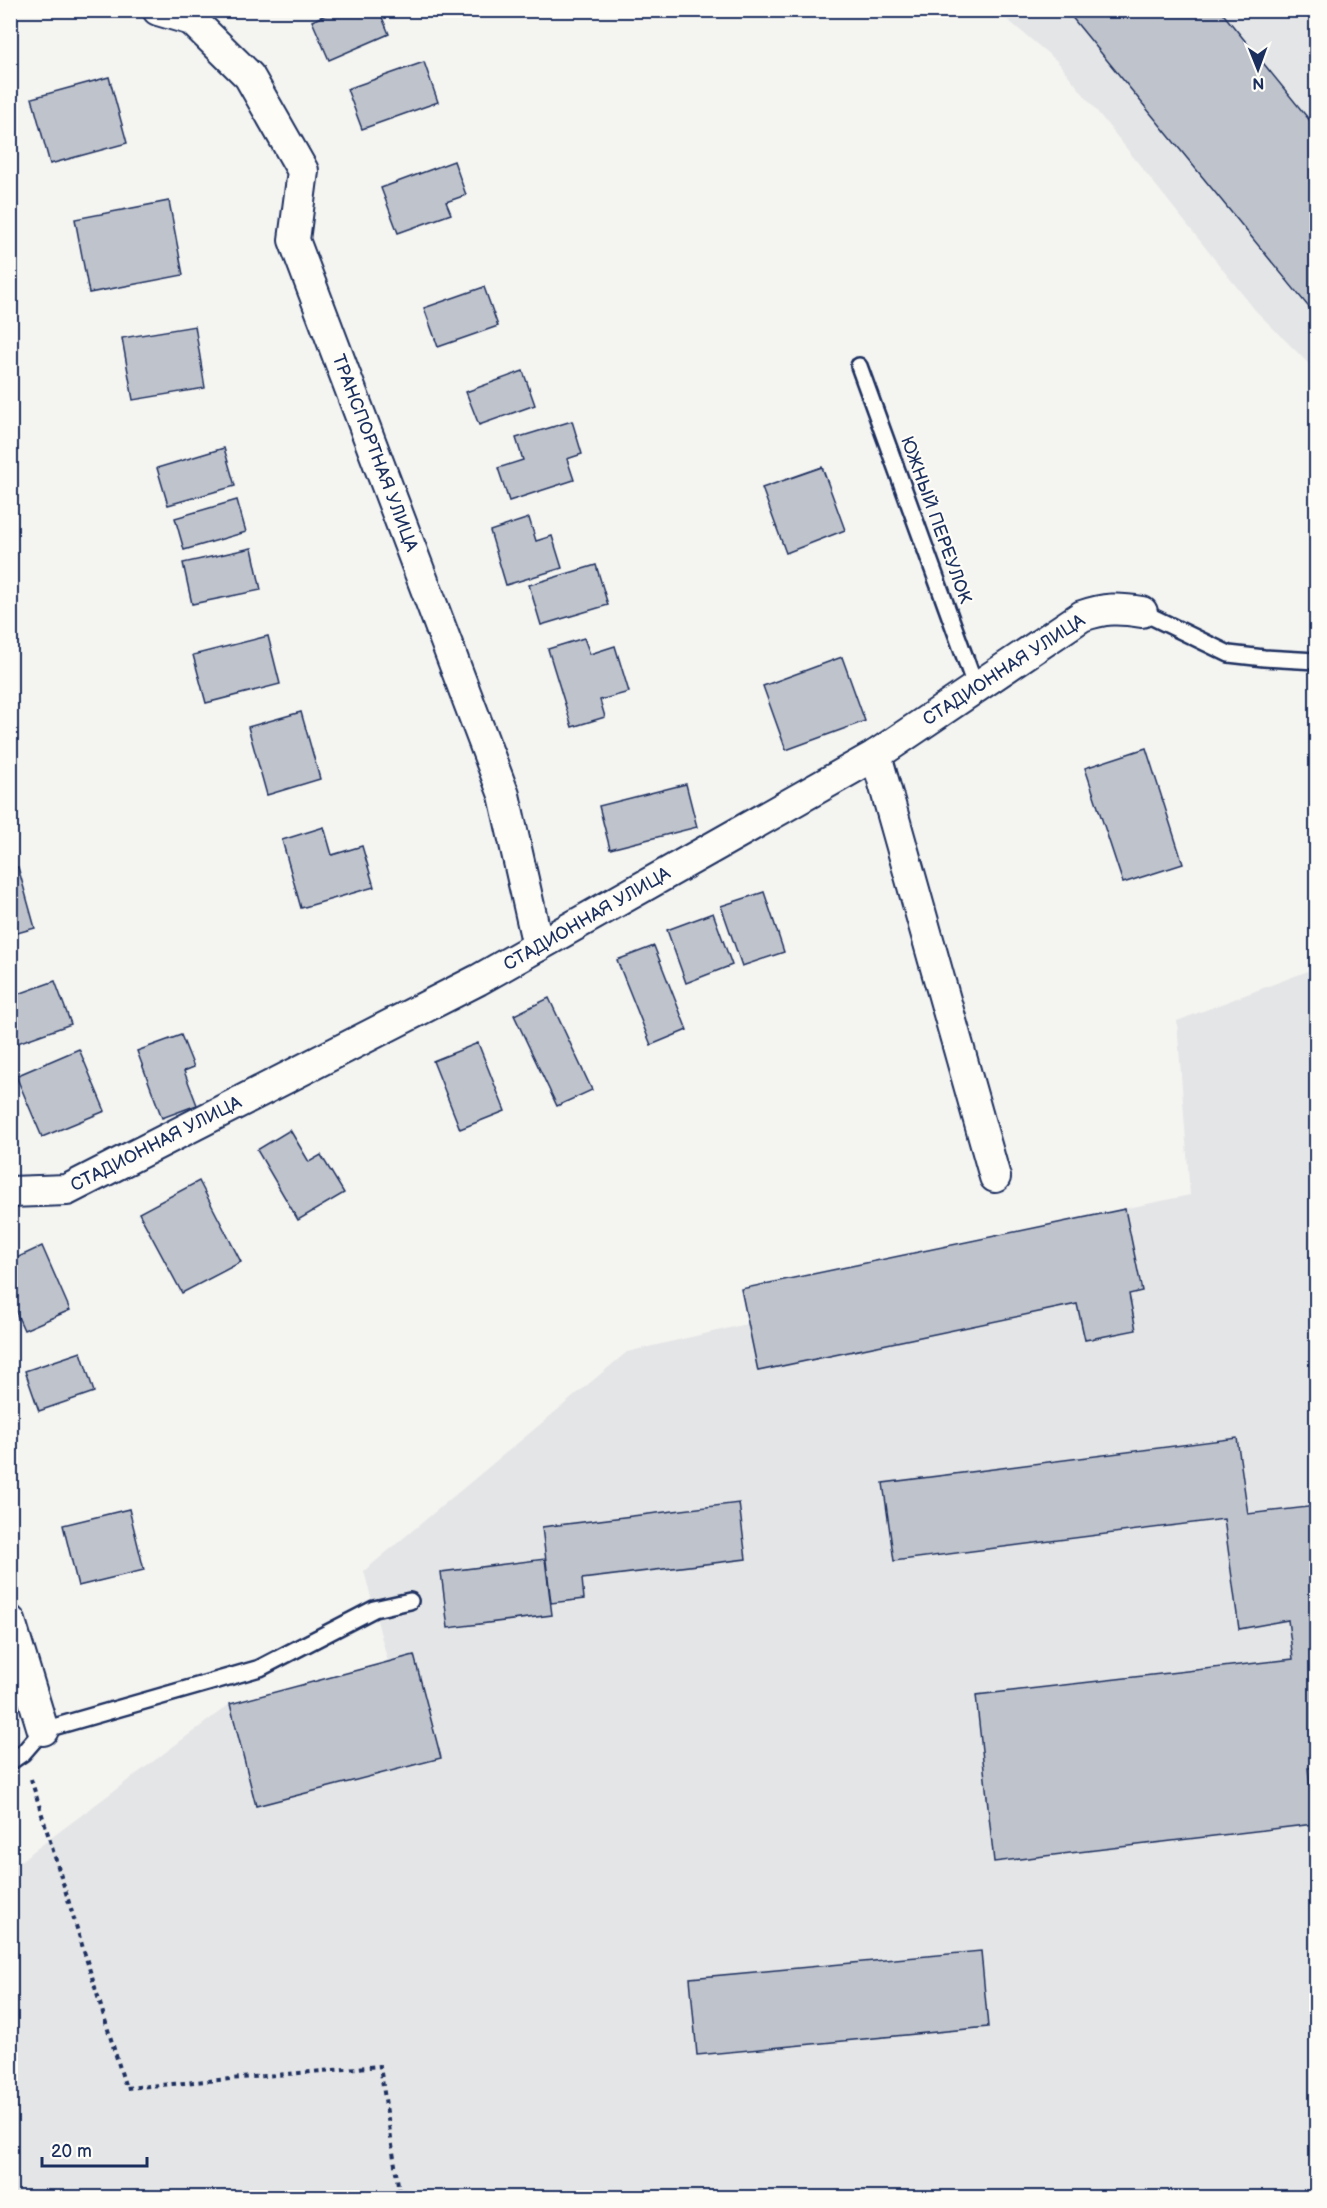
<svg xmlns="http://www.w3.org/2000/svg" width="1327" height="2208" font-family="'Balsamiq Sans',sans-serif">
<rect width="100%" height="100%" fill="#f4f4f1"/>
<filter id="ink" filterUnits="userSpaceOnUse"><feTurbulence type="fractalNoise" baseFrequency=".0167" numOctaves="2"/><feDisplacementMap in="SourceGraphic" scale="12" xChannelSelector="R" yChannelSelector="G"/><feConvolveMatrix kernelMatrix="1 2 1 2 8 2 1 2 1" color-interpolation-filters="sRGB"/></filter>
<g filter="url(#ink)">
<g fill="#e4e5e6">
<polygon points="997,11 1316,11 1316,371 1255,310 1057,61"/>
<polygon points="1316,968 1316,2197 11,2198 11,1868 230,1704 388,1662 364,1571 627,1352 747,1324 741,1289 1190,1195 1177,1021"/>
</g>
<g fill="#bfc3cc" stroke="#1b2f5e" stroke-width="1.5">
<polygon points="336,10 379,10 389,34 329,60 312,21"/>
<polygon points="1066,10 1220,10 1316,128 1316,316"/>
<polygon points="424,62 438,102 362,129 347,89"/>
<polygon points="109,77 127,143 50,164 32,98"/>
<polygon points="454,161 466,195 446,202 451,214 398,233 381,188"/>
<polygon points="169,201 183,275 89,293 75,219"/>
<polygon points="484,287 498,326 438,347 424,308"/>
<polygon points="195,326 205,388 133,400 122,338"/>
<polygon points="523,371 535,405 479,425 466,392"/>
<polygon points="572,421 582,454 567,459 574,480 509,501 498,468 523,460 516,438"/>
<polygon points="224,448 235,486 168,505 157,468"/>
<polygon points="822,467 845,530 786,553 762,488"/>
<polygon points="237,500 246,532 184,550 175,518"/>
<polygon points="529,518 536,541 552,536 562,568 506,585 490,531"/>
<polygon points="252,548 261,590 192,604 183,563"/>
<polygon points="596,565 608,605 541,625 529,585"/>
<polygon points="268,636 280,684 206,703 193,655"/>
<polygon points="584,638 590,654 615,646 629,692 600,700 605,717 572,727 548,649"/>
<polygon points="842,657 865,721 786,750 763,686"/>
<polygon points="301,712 320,779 267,795 248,727"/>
<polygon points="1146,748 1183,864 1123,883 1085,768"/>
<polygon points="686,784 697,827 610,849 599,806"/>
<polygon points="324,827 332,855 362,846 374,887 301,908 282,840"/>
<polygon points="18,867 35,928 10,935 10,869"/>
<polygon points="764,892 784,952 742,966 721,906"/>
<polygon points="713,913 732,965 686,983 667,930"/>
<polygon points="654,946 687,1030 651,1045 617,960"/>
<polygon points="55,981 71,1024 12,1045 10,997"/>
<polygon points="549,998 592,1090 557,1106 514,1015"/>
<polygon points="181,1035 194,1067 184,1071 197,1105 162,1118 137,1051"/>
<polygon points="478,1043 505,1111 460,1129 433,1061"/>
<polygon points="79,1049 105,1111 42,1137 16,1076"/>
<polygon points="290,1130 309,1162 321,1155 344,1193 298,1220 257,1150"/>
<polygon points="199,1181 241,1262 182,1293 139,1213"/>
<polygon points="1125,1209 1142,1291 1129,1294 1136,1330 1085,1340 1077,1304 758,1371 741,1289"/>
<polygon points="42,1246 70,1310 24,1330 10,1299 10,1261"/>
<polygon points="81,1352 94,1392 39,1411 25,1371"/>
<polygon points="1237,1438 1248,1514 1316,1506 1316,1767 1308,1768 1314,1824 994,1862 976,1695 1293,1659 1288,1620 1239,1629 1224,1519 894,1561 883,1483"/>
<polygon points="739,1503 746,1559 582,1579 584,1599 551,1603 542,1527"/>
<polygon points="129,1509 144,1570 78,1586 63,1525"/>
<polygon points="545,1559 552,1615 448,1628 441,1572"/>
<polygon points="414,1655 441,1758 256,1806 230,1704"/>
<polygon points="981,1951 988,2027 697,2055 690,1978"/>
</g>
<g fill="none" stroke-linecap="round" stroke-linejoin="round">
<defs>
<g id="lane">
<polyline points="859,366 976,688"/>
<polyline points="1142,612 1229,654 1264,658 1316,661"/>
<polyline points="10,1762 23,1753 43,1730 260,1668 374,1609 410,1601"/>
</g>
<g id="street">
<polyline points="158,10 192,20 249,76 303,171 294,240 504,795 538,946"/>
<polyline points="876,755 995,1177"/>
<path d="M 10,1192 L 67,1190 L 478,980 L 876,755 L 1082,616 C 1105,608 1118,608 1142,612"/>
<polyline points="10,1621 43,1730"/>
</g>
</defs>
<use href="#lane" stroke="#1b2f5e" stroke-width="20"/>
<use href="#street" stroke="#1b2f5e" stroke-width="34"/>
<polyline stroke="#1b2f5e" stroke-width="4" stroke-dasharray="4.5 4.5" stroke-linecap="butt" points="31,1779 126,2088 380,2066 400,2198"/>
<use href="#lane" stroke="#fdfcf7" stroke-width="15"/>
<use href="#street" stroke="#fdfcf7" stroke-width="30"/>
</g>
</g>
<g text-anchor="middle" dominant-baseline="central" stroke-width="4.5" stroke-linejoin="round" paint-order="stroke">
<g font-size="18" fill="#1b2f5e" stroke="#fdfcf7">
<text transform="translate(375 453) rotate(69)">ТРАНСПОРТНАЯ УЛИЦА</text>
<text transform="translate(936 520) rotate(70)">ЮЖНЫЙ ПЕРЕУЛОК</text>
<text transform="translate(1004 670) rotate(-33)">СТАДИОННАЯ УЛИЦА</text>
<text transform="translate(587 919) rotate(-30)">СТАДИОННАЯ УЛИЦА</text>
<text transform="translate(156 1144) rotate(-27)">СТАДИОННАЯ УЛИЦА</text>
</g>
</g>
<rect width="1327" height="2208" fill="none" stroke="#fdfcf7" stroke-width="36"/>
<rect x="18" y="18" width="1291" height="2172" fill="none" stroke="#1b2f5e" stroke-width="2" filter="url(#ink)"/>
<g transform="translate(1258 69) rotate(179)" stroke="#fdfcf7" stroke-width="4.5" paint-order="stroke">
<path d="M0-4.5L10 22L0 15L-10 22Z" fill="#1b2f5e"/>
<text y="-9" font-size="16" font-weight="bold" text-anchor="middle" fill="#1b2f5e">N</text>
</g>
<path d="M42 2157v9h105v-9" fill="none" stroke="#1b2f5e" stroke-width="3"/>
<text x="51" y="2157" font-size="18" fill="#1b2f5e" stroke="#fdfcf7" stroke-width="4.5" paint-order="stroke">20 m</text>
</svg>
